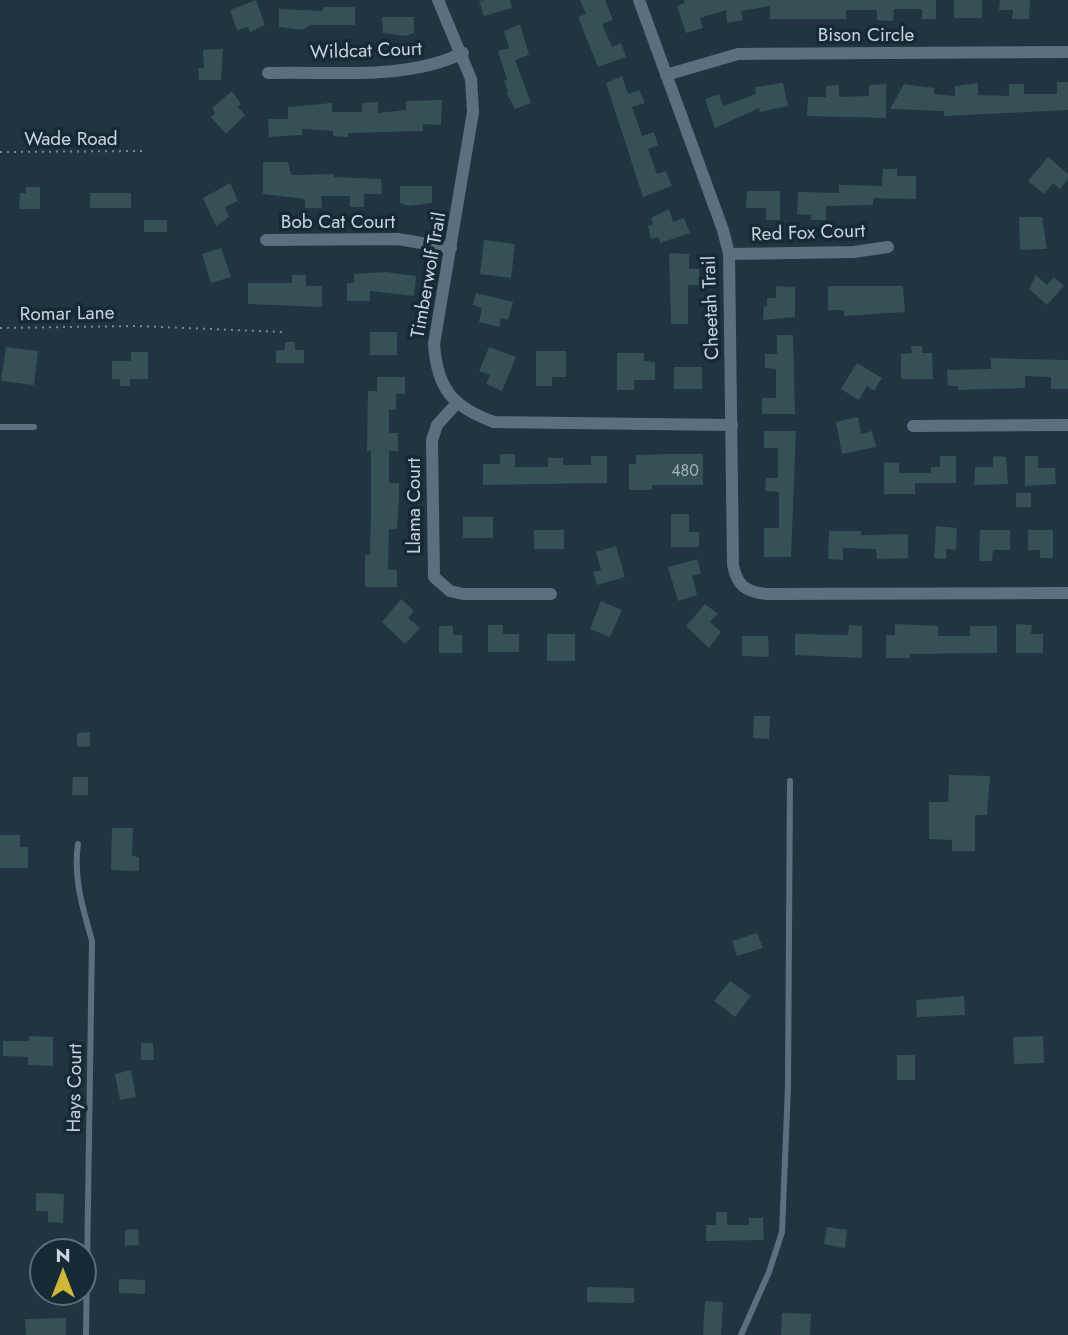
<svg xmlns="http://www.w3.org/2000/svg" width="1068" height="1335" font-family="Jost,sans-serif">
<rect width="100%" height="100%" fill="#203441"/>
<g fill="#355155">
<polygon points="256,0 265,25 250,32 248,27 237,30 230,10"/>
<polygon points="485,0 510,0 512,8 484,16 479,1"/>
<polygon points="580,0 605,0 613,20 602,24 612,47 621,43 626,57 598,67 578,17 586,14"/>
<polygon points="684,0 936,0 936,19 922,19 922,9 894,9 893,21 877,20 877,10 846,10 846,19 770,19 770,6 741,11 743,20 727,23 726,10 700,18 703,28 686,33 677,6 685,3"/>
<rect x="954" y="0" width="28" height="18"/>
<polygon points="1000,0 1030,0 1029,19 1012,19 1013,10 999,10"/>
<polygon points="323,7 355,7 355,25 310,25 302,30 279,27 279,9 323,11"/>
<polygon points="382,17 414,17 414,33 406,36 383,33"/>
<polygon points="520,24 529,55 515,60 531,103 515,109 506,92 508,91 504,81 507,80 498,51 509,48 504,31"/>
<polygon points="223,49 221,80 199,80 198,68 204,68 203,50"/>
<polygon points="622,76 628,94 639,90 645,103 632,107 642,136 654,132 658,145 648,149 657,174 666,171 672,186 643,197 606,83"/>
<polygon points="1057,82 1068,82 1068,110 944,116 944,111 890,109 904,84 934,88 934,94 955,96 955,86 978,83 978,95 1009,96 1009,84 1024,84 1024,94 1057,94"/>
<polygon points="783,83 788,106 760,112 759,108 715,128 705,99 719,94 723,106 756,94 755,87"/>
<polygon points="886,84 886,118 807,116 808,97 826,97 826,86 839,85 839,97 869,96 869,85"/>
<polygon points="232,91 241,104 238,107 245,115 226,134 211,117 215,113 212,108"/>
<polygon points="442,100 441,125 423,124 423,131 348,133 348,137 333,136 333,131 302,129 302,135 269,137 268,119 288,119 288,107 332,103 332,112 362,112 362,103 378,102 378,113 406,110 406,101"/>
<polygon points="1048,157 1068,174 1068,179 1060,189 1053,183 1044,194 1028,181"/>
<polygon points="263,162 288,162 291,175 334,174 334,177 381,179 382,194 364,194 364,207 350,207 350,196 321,196 322,208 305,208 305,199 263,194"/>
<polygon points="883,169 897,169 897,176 916,176 916,199 873,198 873,205 826,206 826,220 811,220 811,215 797,214 798,192 839,193 839,185 882,186"/>
<polygon points="230,183 238,201 225,207 229,217 216,226 203,198"/>
<polygon points="400,186 432,186 432,203 409,206 400,203"/>
<polygon points="26,187 40,187 40,209 19,209 20,193 26,193"/>
<polygon points="747,191 780,191 780,220 766,220 766,208 746,208"/>
<rect x="90" y="193" width="41" height="15"/>
<polygon points="669,209 673,222 684,218 690,233 660,243 659,237 651,239 648,226 653,224 651,218"/>
<polygon points="1019,217 1042,217 1047,249 1020,250"/>
<rect x="144" y="220" width="23" height="12"/>
<polygon points="484,240 515,244 511,278 480,274"/>
<polygon points="221,248 231,277 211,283 202,254"/>
<polygon points="669,253 689,254 689,269 699,269 699,285 688,285 688,324 671,324"/>
<polygon points="386,272 416,276 414,296 370,291 370,301 347,301 347,283 354,283 354,274"/>
<polygon points="292,275 306,275 306,286 322,286 322,307 248,304 248,283 292,283"/>
<polygon points="1036,275 1047,285 1054,277 1064,286 1047,305 1029,289"/>
<polygon points="776,286 795,287 795,317 763,320 764,306 767,307 767,298 776,298"/>
<polygon points="828,286 903,286 905,312 844,316 844,310 828,310"/>
<polygon points="476,293 513,302 508,320 501,318 499,327 479,322 482,308 473,305"/>
<rect x="370" y="332" width="27" height="23"/>
<polygon points="777,335 793,335 795,414 762,414 762,398 776,398 776,369 765,368 765,354 777,354"/>
<polygon points="285,342 295,342 295,350 304,350 304,363 276,363 276,350 285,350"/>
<polygon points="911,346 922,346 922,353 932,353 933,379 901,379 901,354 912,353"/>
<polygon points="6,347 38,351 34,385 1,381"/>
<polygon points="489,347 516,357 502,391 486,384 490,375 479,371"/>
<polygon points="536,351 566,351 566,377 552,377 552,386 536,386"/>
<polygon points="131,352 148,352 148,379 130,379 130,386 120,386 120,379 112,379 112,361 131,361"/>
<polygon points="617,353 644,353 644,361 655,362 655,380 634,380 634,390 617,390"/>
<polygon points="991,358 1068,360 1068,389 1051,389 1051,377 1025,376 1025,388 958,390 958,386 948,386 947,370 991,369"/>
<polygon points="857,363 882,378 874,391 867,386 859,400 841,389"/>
<rect x="674" y="367" width="28" height="22"/>
<polygon points="377,377 405,377 405,394 396,394 396,410 389,410 389,433 398,433 398,451 389,451 389,483 399,483 399,498 397,529 389,529 388,570 397,570 397,587 365,587 365,555 370,555 371,512 371,451 367,451 368,391 377,391"/>
<polygon points="858,417 861,434 872,431 876,447 842,454 836,422"/>
<polygon points="764,431 796,431 791,557 764,557 764,528 779,528 779,492 765,491 766,478 778,478 778,448 764,448"/>
<polygon points="500,454 515,454 515,467 548,467 548,458 563,458 563,465 591,465 591,456 607,456 607,483 483,485 483,464 500,464"/>
<polygon points="668,454 703,454 703,485 652,485 652,490 629,490 629,464 636,464 636,455"/>
<polygon points="940,456 956,456 956,483 915,483 915,494 884,494 884,462 899,463 899,473 931,473 931,467 940,467"/>
<polygon points="993,456 1006,457 1008,484 974,485 975,467 993,467"/>
<polygon points="1025,456 1038,456 1038,468 1055,468 1056,484 1025,486"/>
<rect x="1016" y="493" width="15" height="14"/>
<polygon points="671,514 689,514 689,532 699,532 699,547 671,547"/>
<rect x="463" y="517" width="30" height="21"/>
<polygon points="936,526 957,528 956,550 946,549 946,559 934,558"/>
<rect x="534" y="530" width="30" height="19"/>
<polygon points="980,530 1010,530 1010,550 993,550 992,561 979,561"/>
<polygon points="1028,530 1053,530 1053,558 1040,558 1040,550 1028,550"/>
<polygon points="829,531 861,531 861,535 908,534 908,558 877,559 876,549 843,548 843,560 828,559"/>
<polygon points="616,546 625,577 597,585 593,572 601,570 596,552"/>
<polygon points="697,559 701,573 692,576 697,595 678,601 668,567"/>
<polygon points="401,599 414,611 408,618 420,628 405,644 382,622"/>
<polygon points="601,601 622,610 610,637 590,629"/>
<polygon points="705,604 718,614 710,622 721,632 709,648 686,626"/>
<polygon points="895,624 938,626 938,636 970,636 970,626 997,626 997,653 910,654 910,658 886,658 886,635 895,635"/>
<polygon points="1016,624 1032,625 1031,634 1043,634 1043,653 1016,653"/>
<polygon points="488,625 503,625 503,634 519,634 519,652 488,652"/>
<polygon points="849,625 862,626 862,658 795,655 795,634 848,635"/>
<polygon points="439,626 453,626 453,635 462,635 462,653 439,653"/>
<rect x="547" y="634" width="28" height="27"/>
<polygon points="742,636 768,636 769,657 742,656"/>
<polygon points="754,716 770,716 769,739 753,738"/>
<polygon points="90,732 90,746 77,747 77,733"/>
<polygon points="949,775 990,776 987,815 975,815 975,851 952,851 952,840 929,839 929,802 948,802"/>
<polygon points="73,777 88,777 88,795 72,795"/>
<polygon points="112,828 133,828 132,856 139,857 139,871 111,870"/>
<polygon points="0,835 20,835 20,847 28,847 28,868 0,868"/>
<polygon points="757,933 763,948 737,956 732,941"/>
<polygon points="730,981 751,996 735,1017 714,1001"/>
<polygon points="964,996 965,1015 917,1017 916,1000"/>
<polygon points="29,1036 53,1037 53,1066 28,1065 28,1057 3,1056 3,1041 29,1041"/>
<polygon points="1043,1036 1044,1063 1014,1064 1013,1037"/>
<polygon points="141,1043 153,1043 154,1060 141,1060"/>
<rect x="897" y="1055" width="18" height="25"/>
<polygon points="131,1070 136,1097 120,1100 115,1074"/>
<polygon points="36,1193 64,1194 63,1223 48,1222 48,1211 36,1211"/>
<polygon points="716,1212 727,1212 727,1225 749,1225 749,1218 763,1218 764,1240 706,1241 706,1225 716,1225"/>
<polygon points="827,1227 847,1230 845,1248 824,1244"/>
<polygon points="138,1229 139,1245 125,1246 125,1230"/>
<polygon points="119,1279 145,1280 145,1294 119,1293"/>
<polygon points="587,1287 634,1288 634,1303 587,1302"/>
<polygon points="705,1301 723,1302 721,1335 703,1335"/>
<polygon points="782,1313 811,1314 810,1335 781,1335"/>
<polygon points="66,1318 66,1335 26,1335 25,1319"/>
</g>
<g fill="none" stroke-linecap="round" stroke-linejoin="round">
<g stroke="#798993" stroke-width="2" stroke-dasharray="2 5" stroke-linecap="butt">
<polyline points="0,152 143,151"/>
<polyline points="0,328 135,326 283,332"/>
</g>
<g stroke="#5a707f" stroke-width="6">
<polyline points="0,427 34,427"/>
<path d="M 78,844 C 73,879 83,908 92,941 L 86,1335"/>
<polyline points="741,1335 769,1272 782,1232 788,1087 790,781"/>
</g>
<g stroke="#5a707f" stroke-width="12">
<path d="M 438,0 L 471,79 L 473,112 L 434,344 C 437,388 452,407 494,422 L 732,425"/>
<path d="M 639,0 L 723,230 L 729,254 L 733,565 C 737,585 745,592 767,594 L 1068,593"/>
<path d="M 268,73 C 332,71 405,81 463,53"/>
<polyline points="666,75 738,54 1068,52"/>
<polyline points="266,240 398,239 451,248"/>
<polyline points="729,254 854,252 888,247"/>
<polyline points="457,403 437,425 432,440 434,577 450,591 463,594 551,594"/>
<polyline points="913,426 1068,425"/>
</g>
</g>
<g text-anchor="middle" dominant-baseline="central" stroke-width="7" stroke-linejoin="round" paint-order="stroke">
<g font-size="16" fill="#a4b4bb">
<text x="685" y="470">480</text>
</g>
<g font-size="19" fill="#c9d5dd" stroke="#162a36">
<text x="866" y="34">Bison Circle</text>
<text transform="translate(366 50) rotate(-2)">Wildcat Court</text>
<text x="71" y="138">Wade Road</text>
<text x="338" y="221">Bob Cat Court</text>
<text transform="translate(808 232) rotate(-2)">Red Fox Court</text>
<text transform="translate(428 275) rotate(-80)">Timberwolf Trail</text>
<text transform="translate(710 308) rotate(-92)">Cheetah Trail</text>
<text transform="translate(67 313) rotate(-1)">Romar Lane</text>
<text transform="translate(413 506) rotate(-90)">Llama Court</text>
<text transform="translate(74 1088) rotate(-89)">Hays Court</text>
</g>
</g>
<g transform="translate(63 1272)"><circle r="33" fill="#162a36" stroke="#5e6e79" stroke-width="2"/>
<path d="M0-5L12 26L0 18L-12 26Z" fill="#d2b635"/>
<text y="-10" font-size="19" font-weight="bold" text-anchor="middle" fill="#c9d5dd">N</text>
</g>
</svg>
